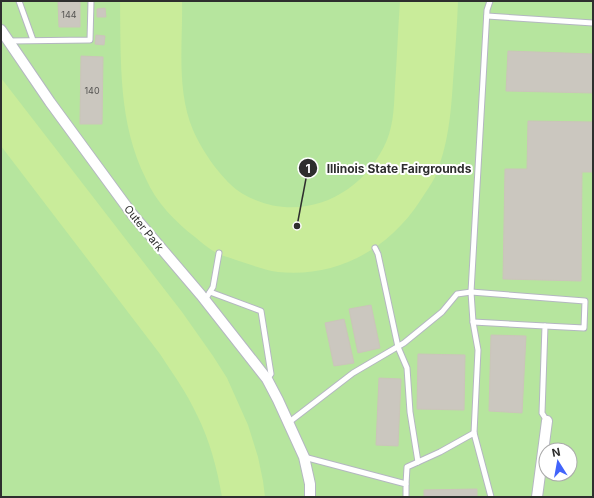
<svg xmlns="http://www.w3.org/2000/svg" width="594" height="498" font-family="Inter,sans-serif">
<rect width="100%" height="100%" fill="#efe9e1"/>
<path fill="#b6e59e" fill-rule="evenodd" d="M 1,1 L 593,1 L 593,497 L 1,497 ZM 546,450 L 570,450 L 570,474 L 546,474 Z"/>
<g fill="#c9ec9a">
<path d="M 120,1 L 182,1 C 183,43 176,90 193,130 C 202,151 223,182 243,194 C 299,226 363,197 387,140 C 394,122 394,104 395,86 C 397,58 398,29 400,1 L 458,1 C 457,28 455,54 453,81 C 451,114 448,146 435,177 C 431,185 425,193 420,201 C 388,250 336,278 278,272 C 264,270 252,265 239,261 C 231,258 222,256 215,252 C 208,248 201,242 195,237 C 175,222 156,202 146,179 C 118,123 121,62 120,1 Z"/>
<path d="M 1,78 L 182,312 L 213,356 L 227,378 L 248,425 L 258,457 L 263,481 L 265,497 L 222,497 C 217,468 210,441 197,415 C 187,393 173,374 160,354 L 1,146 Z"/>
</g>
<g fill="#cbc7bf" stroke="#cbc5ba">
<polygon points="58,1 80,1 80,27 59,27"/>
<polygon points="105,8 106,17 97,17 97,9"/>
<polygon points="96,35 105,36 104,45 95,44"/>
<polygon points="508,51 593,54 593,93 506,91"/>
<polygon points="81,56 103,57 102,124 80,124"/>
<polygon points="528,121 593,122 593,172 582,172 581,281 503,279 505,169 527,169"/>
<polygon points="371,305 380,348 358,353 349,309"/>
<polygon points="344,319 354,363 334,366 325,323"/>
<polygon points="491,335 526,336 522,413 489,411"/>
<polygon points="418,354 465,355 464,410 417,409"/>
<polygon points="379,378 401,379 398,446 376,445"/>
<polygon points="477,489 477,497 424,497 424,490"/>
</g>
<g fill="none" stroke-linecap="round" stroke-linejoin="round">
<defs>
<g id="lane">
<polyline points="19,1 33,40"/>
<polyline points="487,16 593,23"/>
<polyline points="9,41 90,40 91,1"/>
<polyline points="375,248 378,254 398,347 407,368 410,412 418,462"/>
<polyline points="210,292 261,311 271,374 267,379"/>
<polyline points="205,300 213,287 219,253"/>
<polyline points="473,322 545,326 542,413 547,421"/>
<polyline points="288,423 353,373 404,343 442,312 457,294 471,292 585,301 584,328 545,326"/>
<polyline points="474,433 478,350 473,322 471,292 487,10 490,1"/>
<polyline points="304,457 406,484 406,497"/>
<polyline points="406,484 407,467 440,452 474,433 491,497"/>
</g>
<g id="street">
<polyline points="1,30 50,102 132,214 201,295 267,379 278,400 304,457 310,484 310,497"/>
<polyline points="537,497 547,421"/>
</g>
</defs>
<use href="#lane" stroke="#b4b7c1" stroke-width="7"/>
<use href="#street" stroke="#b4b7c1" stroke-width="12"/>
<use href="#lane" stroke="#fff" stroke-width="5"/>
<use href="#street" stroke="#fff" stroke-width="10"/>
</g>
<g text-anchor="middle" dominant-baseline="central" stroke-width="4" stroke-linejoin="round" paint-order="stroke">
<g font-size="9" fill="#555452">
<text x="69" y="14">144</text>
<text x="92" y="90">140</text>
</g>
<g font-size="11" fill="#2e2e2e" stroke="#fff">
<text transform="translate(144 228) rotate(51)">Outer Park</text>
</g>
</g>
<path fill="none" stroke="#2e2e2e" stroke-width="1.5" d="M297 226L308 168"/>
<g fill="#2e2e2e" stroke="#fff" stroke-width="1.5">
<circle cx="297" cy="226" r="4"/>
<circle cx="308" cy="168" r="10"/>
</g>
<g font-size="12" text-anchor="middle" font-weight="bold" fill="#fff">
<text x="308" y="173">1</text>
</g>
<g font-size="12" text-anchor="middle" font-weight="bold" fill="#2e2e2e" stroke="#fff" stroke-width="4" stroke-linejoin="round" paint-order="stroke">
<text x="399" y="173">Illinois State Fairgrounds</text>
</g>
<rect width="594" height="498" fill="none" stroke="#2e2e2e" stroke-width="4"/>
<g transform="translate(558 462) rotate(349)"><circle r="19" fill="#ffffff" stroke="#ababab"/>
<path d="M0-3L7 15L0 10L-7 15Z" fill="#4264fb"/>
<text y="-6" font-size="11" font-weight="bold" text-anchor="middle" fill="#2e2e2e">N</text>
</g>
</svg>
